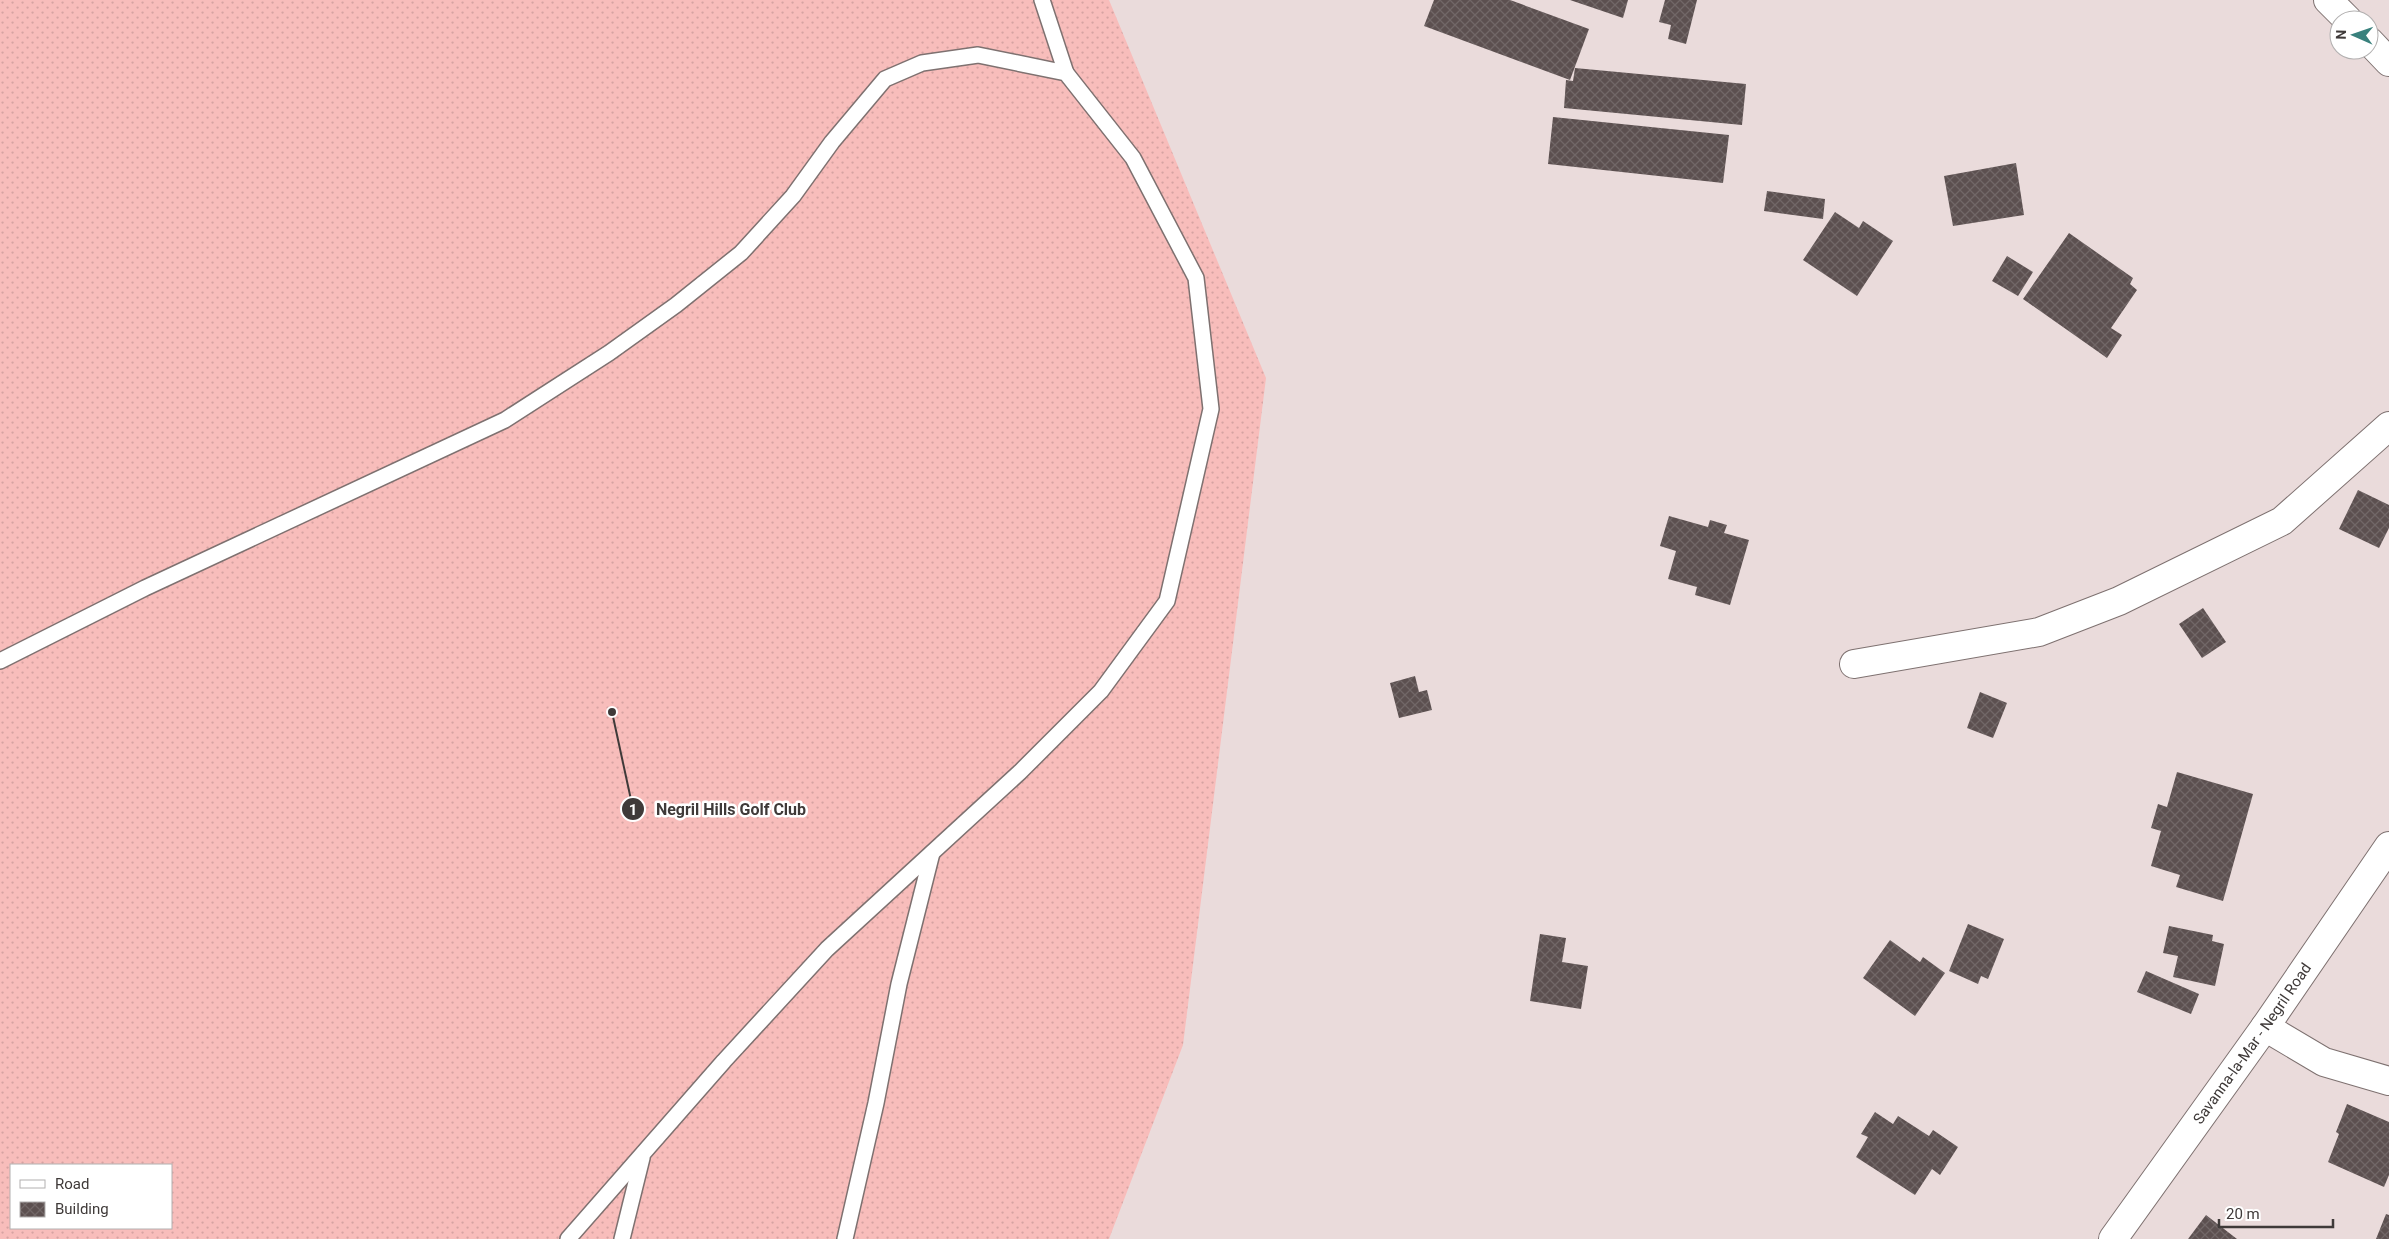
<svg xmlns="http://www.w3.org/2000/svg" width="2389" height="1239" font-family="Roboto,sans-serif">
<defs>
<pattern id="grass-dots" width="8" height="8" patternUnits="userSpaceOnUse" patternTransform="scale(1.25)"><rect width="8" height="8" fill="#f8bdbb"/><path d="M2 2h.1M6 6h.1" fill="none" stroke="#d6a3a2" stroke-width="1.8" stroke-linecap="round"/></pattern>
<pattern id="building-cross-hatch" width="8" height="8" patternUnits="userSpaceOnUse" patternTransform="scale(1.25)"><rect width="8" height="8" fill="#5c5050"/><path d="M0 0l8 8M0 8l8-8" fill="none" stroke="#716767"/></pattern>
</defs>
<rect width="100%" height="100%" fill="#eadbdb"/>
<path fill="url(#grass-dots)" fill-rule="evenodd" d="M 0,0 L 1109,0 L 1266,378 L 1183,1045 L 1109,1239 L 0,1239 ZM 11,1165 L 171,1165 L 171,1228 L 11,1228 Z"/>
<g fill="url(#building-cross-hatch)">
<polygon points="1434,0 1510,0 1589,29 1570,80 1424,26"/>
<polygon points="1570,0 1628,0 1623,18"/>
<polygon points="1665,0 1697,0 1686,44 1668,39 1671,25 1659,22"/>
<polygon points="1575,68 1746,84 1742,125 1564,108 1566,80 1573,81"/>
<polygon points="1553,117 1729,135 1723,183 1548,164"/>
<polygon points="2016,163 2024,215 1953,226 1944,176"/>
<polygon points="1767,191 1825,199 1823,219 1764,211"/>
<polygon points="1835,212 1859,228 1863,221 1893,241 1857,296 1803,260"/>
<polygon points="2069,233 2133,278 2130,284 2137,290 2111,328 2122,335 2107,358 2023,299"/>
<polygon points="2007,256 2033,272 2018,296 1992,281"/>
<polygon points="2358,490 2389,505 2389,528 2379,548 2339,529"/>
<polygon points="1669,516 1708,527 1710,520 1727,525 1724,533 1749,540 1730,605 1695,595 1697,587 1668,579 1676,551 1660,546"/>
<polygon points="2203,608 2226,642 2202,658 2179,624"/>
<polygon points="1415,676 1419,692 1427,690 1432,710 1399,718 1390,683"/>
<polygon points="1980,692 2007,703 1993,738 1967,728"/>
<polygon points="2177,772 2253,794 2223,901 2176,887 2180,875 2151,866 2161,831 2151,828 2158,804 2167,807"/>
<polygon points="1968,924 2004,939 1988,979 1981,976 1978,984 1949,971"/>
<polygon points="2169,926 2213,935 2212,941 2224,944 2215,986 2173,977 2178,956 2163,953"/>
<polygon points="1540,934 1566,938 1562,962 1588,966 1581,1009 1530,1001"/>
<polygon points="1890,940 1920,962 1923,957 1945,973 1915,1016 1863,978"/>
<polygon points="2146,971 2199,994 2191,1014 2137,992"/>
<polygon points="2347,1104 2389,1122 2389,1175 2384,1187 2328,1162 2339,1134 2336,1132"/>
<polygon points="1875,1112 1893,1124 1898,1116 1929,1136 1933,1130 1958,1147 1940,1175 1932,1169 1915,1195 1856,1157 1868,1137 1861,1134"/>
<polygon points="2386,1214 2389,1215 2389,1239 2376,1239"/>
<polygon points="2206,1215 2237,1239 2188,1239"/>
</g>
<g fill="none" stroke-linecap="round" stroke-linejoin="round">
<defs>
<g id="lane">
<polyline points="1042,0 1066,73"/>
<polyline points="0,661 145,588 505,420 609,353 676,305 741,253 793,196 832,142 885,79 922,63 978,55 1066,73 1133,158 1196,278 1211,409 1167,601 1101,691 1020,772 827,949 724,1061 568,1239"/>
<polyline points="622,1239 642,1158"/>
<polyline points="845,1239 876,1103 899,984 932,853"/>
</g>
<g id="street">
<polyline points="1854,664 2039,632 2119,601 2282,521 2389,426"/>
<polyline points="2265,1027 2324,1062 2389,1081"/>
</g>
<g id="primary">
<polyline points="2328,0 2348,20"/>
<polyline points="2369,41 2389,62"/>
<path id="s1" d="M 2113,1239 L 2265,1027 L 2389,846"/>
</g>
</defs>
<use href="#lane" stroke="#7e7170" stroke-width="18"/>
<use href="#street" stroke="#7e7170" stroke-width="30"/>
<use href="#primary" stroke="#7e7170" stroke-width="30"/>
<use href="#lane" stroke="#fff" stroke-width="15"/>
<use href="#street" stroke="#fff" stroke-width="28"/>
<use href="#primary" stroke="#fff" stroke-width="28"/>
</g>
<g text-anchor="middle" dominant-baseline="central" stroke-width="5" stroke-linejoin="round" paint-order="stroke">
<g font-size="15" fill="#3f3a39" stroke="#fff">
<text stroke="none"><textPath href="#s1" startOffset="240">Savanna-la-Mar - Negril Road</textPath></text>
</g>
</g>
<path fill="none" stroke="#3f3a39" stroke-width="2" d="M612 712L633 809"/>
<g fill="#3f3a39" stroke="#fff" stroke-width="2">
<circle cx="612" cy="712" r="5"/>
<circle cx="633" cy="809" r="12"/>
</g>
<g font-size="15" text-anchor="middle" font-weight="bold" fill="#fff">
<text x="633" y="815">1</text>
</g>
<g font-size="16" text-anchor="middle" font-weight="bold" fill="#3f3a39" stroke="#fff" stroke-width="5" stroke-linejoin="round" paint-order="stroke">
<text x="731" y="815">Negril Hills Golf Club</text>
</g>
<rect x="10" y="1164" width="162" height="65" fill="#ffffff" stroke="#b2b0b0"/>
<rect x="20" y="1180" width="25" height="8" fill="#ffffff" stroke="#b2b0b0"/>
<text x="55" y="1189" font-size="15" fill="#3f3a39">Road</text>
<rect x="20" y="1202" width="25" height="15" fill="url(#building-cross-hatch)" stroke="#b2b0b0"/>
<text x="55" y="1214" font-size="15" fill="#3f3a39">Building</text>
<g transform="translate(2354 35) rotate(272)"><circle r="24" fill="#ffffff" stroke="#b2b0b0"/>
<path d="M0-4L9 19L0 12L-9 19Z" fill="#39817d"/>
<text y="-8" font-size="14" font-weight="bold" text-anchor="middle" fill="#3f3a39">N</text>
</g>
<path d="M2219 1219v8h114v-8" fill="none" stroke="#3f3a39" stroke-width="2.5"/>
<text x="2226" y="1219" font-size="15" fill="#3f3a39" stroke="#ffffff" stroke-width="4" paint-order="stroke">20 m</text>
</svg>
